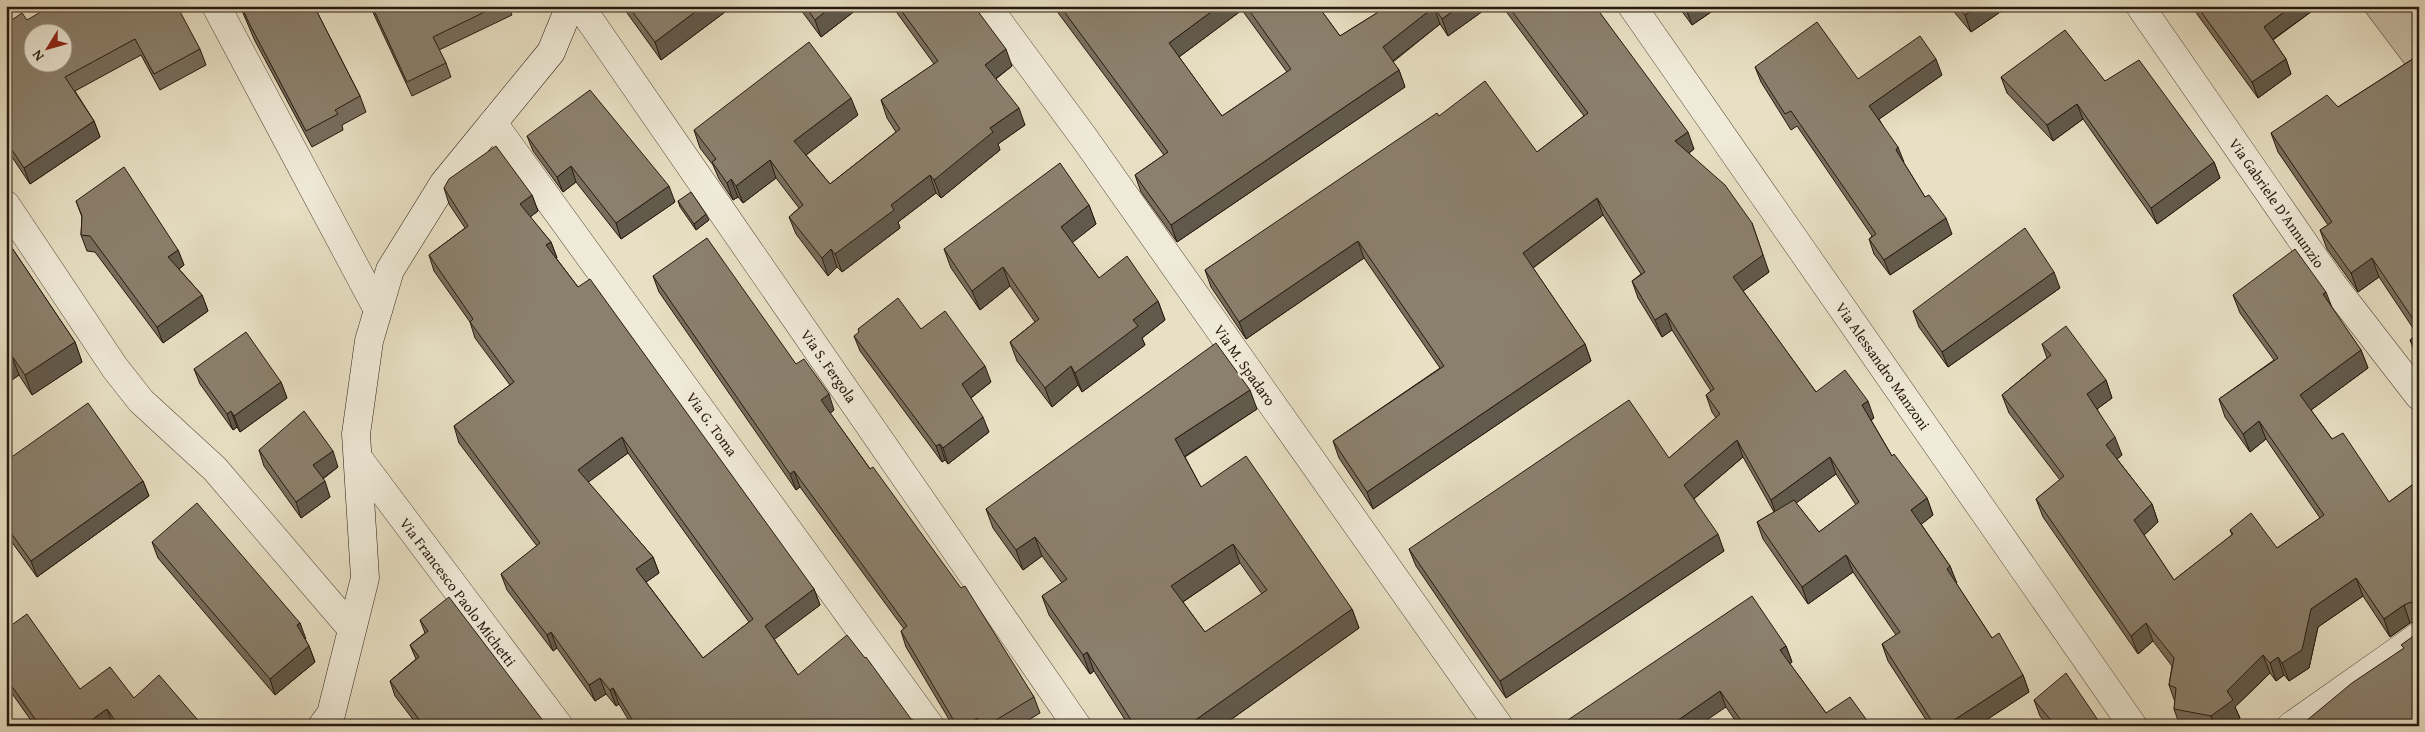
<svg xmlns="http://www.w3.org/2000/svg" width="2425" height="732" font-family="'Gentium Book Plus',serif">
<rect width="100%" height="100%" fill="#e8e0c4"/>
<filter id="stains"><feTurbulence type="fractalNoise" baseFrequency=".004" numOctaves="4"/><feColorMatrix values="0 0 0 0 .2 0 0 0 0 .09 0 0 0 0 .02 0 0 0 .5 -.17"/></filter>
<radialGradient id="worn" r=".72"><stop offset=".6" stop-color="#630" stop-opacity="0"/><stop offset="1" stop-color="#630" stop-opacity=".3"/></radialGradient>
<polygon fill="#c7bea5" stroke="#776c5a" points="2361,6 2419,6 2419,83"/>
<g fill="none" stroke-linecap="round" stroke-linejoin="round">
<defs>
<g id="street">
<polyline points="216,6 378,310"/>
<polyline points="580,6 1077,726"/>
<polyline points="987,6 1085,139 1499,726"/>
<polyline points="1632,6 2133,726"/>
<polyline points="2140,6 2333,285 2419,396"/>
<polyline points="493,123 930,726"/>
<polyline points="6,205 115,368 141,401 215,469 351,628"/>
<polyline points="358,458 559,726"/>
<polyline points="2291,726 2419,636"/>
</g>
<polyline id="secondary" points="322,726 331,714 365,578 356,434 369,341 390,270 444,183 551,52 570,6"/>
</defs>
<use href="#street" stroke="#574b3c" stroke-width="29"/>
<use href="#secondary" stroke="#27190f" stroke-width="29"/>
<use href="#street" stroke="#f0ebd9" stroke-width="28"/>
<use href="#secondary" stroke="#f0ebd9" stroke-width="28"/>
</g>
<g fill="#786e5e" stroke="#27190f" fill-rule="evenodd">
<polygon points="240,6 314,6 360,96 366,112 342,125 343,130 312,147 255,41"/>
<polygon points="370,6 509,6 512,15 439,50 446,63 451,77 412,96"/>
<polygon points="622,6 733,6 661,60"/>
<polygon points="798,6 855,6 856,10 821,37"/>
<polygon points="892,6 974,6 1012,66 996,79 1025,125 998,144 1000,150 941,198 936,193 898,222 900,228 842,272 837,267 828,276 796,234 789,217 799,208 776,178 743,203 738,197 733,200 719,179 713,165 700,148 694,130 858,115 806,155 830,184 896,132 887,118 881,100 934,64"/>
<path d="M 1053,6 L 1318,6 L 1340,36 L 1388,6 L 1490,6 L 1448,36 L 1440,24 L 1393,62 L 1399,70 L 1405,87 L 1177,242 L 1141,192 L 1135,175 L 1164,155 ZM 1242,10 L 1287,72 L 1222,116 L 1179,57 Z"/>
<path d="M 1502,6 L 1595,6 L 1694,149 L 1689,153 L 1769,272 L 1743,291 L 1816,392 L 1874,418 L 1871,420 L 1892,456 L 1927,498 L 1933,515 L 1921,524 L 1950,566 L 1956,583 L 1992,638 L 2023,675 L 2029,692 L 1977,726 L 1930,726 L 1888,661 L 1882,644 L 1896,635 L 1853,572 L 1808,604 L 1763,539 L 1757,522 L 1774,512 L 1743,457 L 1694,499 L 1724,551 L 1506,698 L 1416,566 L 1409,549 L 1669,458 L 1716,418 L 1712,412 L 1706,395 L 1711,391 L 1672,330 L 1662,337 L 1638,298 L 1632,281 L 1641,274 L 1603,215 L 1533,268 L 1585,344 L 1591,361 L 1373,509 L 1339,458 L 1333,441 L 1440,368 L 1364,258 L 1246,339 L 1211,287 L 1205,270 L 1439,116 L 1537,152 L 1584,116 ZM 1836,474 L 1856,505 L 1819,532 L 1796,503 Z"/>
<polygon points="1678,6 1720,6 1692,25"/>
<polygon points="1949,6 2009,6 1971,32"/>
<polygon points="2194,6 2319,6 2273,40 2286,59 2291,74 2258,98 2197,14"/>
<polygon points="27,20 200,49 206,65 160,90 141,55 75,91 94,121 100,137 30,184 6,148 6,24"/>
<polygon points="2419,55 2419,360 2417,358 2410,340 2417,334 2379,277 2358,292 2327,249 2320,230 2328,225 2278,152 2271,133 2338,107"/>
<polygon points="1755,67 1858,79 1942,75 1879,119 1904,163 1925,197 1952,234 1890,275 1874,254 1869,239 1872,236 1797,126 1791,130 1761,82"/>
<polygon points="2001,77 2105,81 2214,162 2220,178 2157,224 2083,119 2053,141 2007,93"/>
<polygon points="527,136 675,202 621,239 576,182 563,192 533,151"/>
<path d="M 444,188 L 532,195 L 538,211 L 530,217 L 551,242 L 557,258 L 556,258 L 578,287 L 814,589 L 820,605 L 774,639 L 798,675 L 911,719 L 924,726 L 632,726 L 619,704 L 616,706 L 606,694 L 595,701 L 557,648 L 553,651 L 507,590 L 501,574 L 537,546 L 459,443 L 454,426 L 510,385 L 475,338 L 470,322 L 434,271 L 429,255 L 465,228 L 449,204 ZM 628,453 L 749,622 L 703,658 L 646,582 L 659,573 L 653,557 L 588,482 Z"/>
<polygon points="76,201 178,250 184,265 179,269 202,295 208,311 163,343 95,252 87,251 81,235 82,217"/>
<polygon points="678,201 709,220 696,230 680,207"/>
<polygon points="1089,205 1096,224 1072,242 1099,278 1158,301 1165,320 1142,338 1145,345 1082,392 1078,385 1052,407 1017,361 1010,342 1035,322 1010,286 980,310 951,268 944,249"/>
<polygon points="6,239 75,342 82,362 32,395 19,375 6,384"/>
<polygon points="653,276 796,364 834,410 830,413 1034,697 1040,713 1019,726 953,726 906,647 901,631 904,629 800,487 796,490 659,292"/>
<polygon points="2060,288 1948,367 1919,327 1913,311"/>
<polygon points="2233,295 2331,307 2361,350 2368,368 2311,410 2332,439 2389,502 2419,480 2419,621 2410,623 2390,637 2363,596 2318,627 2309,668 2289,681 2284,675 2276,681 2270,673 2235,707 2240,718 2229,726 2180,726 2174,709 2175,702 2169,685 2172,666 2153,641 2138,654 2043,517 2036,499 2060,480 2009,413 2002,395 2047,358 2042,344 2106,380 2112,398 2097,409 2122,455 2117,459 2152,504 2158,522 2144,535 2174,580 2232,535 2230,530 2277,548 2320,518 2266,439 2250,452 2225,417 2219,399 2274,360 2240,313"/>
<polygon points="921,329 991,382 971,398 989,432 948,464 945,460 942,462 860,351 854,336"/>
<polygon points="194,369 281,382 287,398 240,432 237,427 233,430 200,384"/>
<path d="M 1257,409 L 1185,457 L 1201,487 L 1352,609 L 1359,628 L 1222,726 L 1129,726 L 1094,671 L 1090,674 L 1049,615 L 1042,596 L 1062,583 L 1042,556 L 1023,570 L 993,528 L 986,509 ZM 1240,563 L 1262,594 L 1205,632 L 1183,602 Z"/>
<polygon points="259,450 338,467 323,479 330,497 301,518 264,466"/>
<polygon points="6,461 143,481 149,496 37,577 6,534"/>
<polygon points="152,542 300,623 305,639 309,646 315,662 275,695 158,558"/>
<polygon points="420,620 547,726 418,726 395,696 390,681 416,659 410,645 425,633"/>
<polygon points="6,629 80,689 134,698 203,726 114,726 113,724 110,726 35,726 6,685"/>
<polygon points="1786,646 1792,662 1790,664 1826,713 1871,726 1739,726 1726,707 1559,726"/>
<polygon points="2034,700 2102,726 2048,726 2040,716"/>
</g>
<g fill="#615a4c" stroke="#27190f">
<polygon points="703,6 733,6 661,60 655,42"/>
<polygon points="832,6 855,6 856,10 821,37 815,20"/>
<polygon points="1219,6 1241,6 1242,10 1175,60 1169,43"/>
<polygon points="1460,6 1490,6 1448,36 1442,19"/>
<polygon points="1690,6 1720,6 1692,25 1686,9"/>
<polygon points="1978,6 2009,6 1971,32 1965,15"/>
<polygon points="2292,6 2319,6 2269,42 2264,27"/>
<polygon points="1434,7 1440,24 1389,64 1383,47"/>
<polygon points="1006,49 1012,66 991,82 985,65"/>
<polygon points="1936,59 1942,75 1875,122 1869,106"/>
<polygon points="2286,59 2291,74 2258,98 2252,82"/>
<polygon points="1399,70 1405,87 1177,242 1171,225"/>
<polygon points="851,98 858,115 801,159 794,141"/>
<polygon points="2077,104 2083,119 2053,141 2047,125"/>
<polygon points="1019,108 1025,125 998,144 1000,150 941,198 934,180 990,128"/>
<polygon points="94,121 100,137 30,184 24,168"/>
<polygon points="1688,132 1694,149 1682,158 1675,141"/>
<polygon points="1898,147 1904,162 1901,165 1896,150"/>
<polygon points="770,160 776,178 743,203 736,186"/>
<polygon points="2214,162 2220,178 2157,224 2151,208"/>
<polygon points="571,166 576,182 563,192 557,177"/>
<polygon points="930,175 936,193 898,222 900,228 842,272 835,254 891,205"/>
<polygon points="731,179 738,197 733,200 727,183"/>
<polygon points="669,186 675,202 621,239 616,223"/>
<polygon points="532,195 538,211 526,220 520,204"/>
<polygon points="1597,198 1603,215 1530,270 1523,253"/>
<polygon points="1089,205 1096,224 1068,246 1061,227"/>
<polygon points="706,214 709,220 696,230 694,224"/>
<polygon points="1946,218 1952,234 1890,275 1884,260"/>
<polygon points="1752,223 1769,272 1739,294 1733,277"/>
<polygon points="1358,241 1364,258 1246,339 1239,322"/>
<polygon points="551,242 557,258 552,261 546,245"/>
<polygon points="831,249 837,267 828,276 822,258"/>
<polygon points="178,250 184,265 174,273 168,257"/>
<polygon points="2372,258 2379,277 2358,292 2351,273"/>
<polygon points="1003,267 1010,286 980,310 972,291"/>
<polygon points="2054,272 2060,288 1948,367 1942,352"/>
<polygon points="2326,292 2333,310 2323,294"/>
<polygon points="202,295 208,311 163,343 157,327"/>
<polygon points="1158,301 1165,320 1142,338 1145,345 1082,392 1075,373 1133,320"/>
<polygon points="1666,313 1672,330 1662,337 1655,320"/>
<polygon points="75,342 82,362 32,395 25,375"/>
<polygon points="1585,344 1591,361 1373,509 1367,492"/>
<polygon points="2361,350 2368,368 2307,413 2300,395"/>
<polygon points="12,356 19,375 6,384 6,360"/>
<polygon points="985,366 991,382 968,400 962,384"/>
<polygon points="1071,366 1078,385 1052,407 1045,388"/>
<polygon points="2106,380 2112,398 2093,412 2087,394"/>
<polygon points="281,382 287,398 240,432 234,416"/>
<polygon points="1250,390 1257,409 1182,458 1175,439"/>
<polygon points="829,394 834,410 827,416 821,400"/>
<polygon points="1868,401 1874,418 1868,422 1862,405"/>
<polygon points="231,411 237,427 233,430 227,414"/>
<polygon points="983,417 989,432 948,464 943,448"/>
<polygon points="2259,421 2266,439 2250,452 2243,434"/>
<polygon points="622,437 628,453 583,486 578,470"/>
<polygon points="2115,437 2122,455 2112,463 2106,445"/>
<polygon points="1737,440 1743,457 1690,502 1684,485"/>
<polygon points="940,444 945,460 942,462 936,446"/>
<polygon points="333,451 338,467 319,481 313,465"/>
<polygon points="1830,457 1836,474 1777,517 1771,500"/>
<polygon points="794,471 800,487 796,490 790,474"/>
<polygon points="143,481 149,496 37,577 31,561"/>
<polygon points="325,481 330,497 301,518 296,502"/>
<polygon points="1927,498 1933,515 1918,527 1911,510"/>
<polygon points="2152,504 2158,522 2141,538 2134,520"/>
<polygon points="1718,534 1724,551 1506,698 1500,681"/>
<polygon points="1035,537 1042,556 1023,570 1016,550"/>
<polygon points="1233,544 1240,563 1178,605 1171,586"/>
<polygon points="1846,555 1853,572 1808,604 1802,587"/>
<polygon points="653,557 659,573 642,585 636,569"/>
<polygon points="1950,566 1957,583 1953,586 1947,569"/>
<polygon points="2356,578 2363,596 2318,627 2309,668 2289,681 2282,663 2311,609"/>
<polygon points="814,589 820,605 771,642 765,626"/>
<polygon points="2404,605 2410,623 2390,637 2384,619"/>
<polygon points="1352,609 1359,628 1222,726 1187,726"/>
<polygon points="300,623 306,639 303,641 297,625"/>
<polygon points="2146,623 2153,641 2138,654 2131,636"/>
<polygon points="551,632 557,648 553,651 547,635"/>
<polygon points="309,646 315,662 275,695 270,679"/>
<polygon points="1786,646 1792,662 1786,666 1780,650"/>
<polygon points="1087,652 1094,671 1090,674 1083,655"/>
<polygon points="2263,655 2270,673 2235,707 2240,718 2229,726 2214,726 2211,716 2227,691"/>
<polygon points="2278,657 2284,675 2276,681 2270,663"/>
<polygon points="2023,675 2029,692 1977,726 1945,726"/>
<polygon points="600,678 606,694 595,701 589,685"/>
<polygon points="613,688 619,704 616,706 610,690"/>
<polygon points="1720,691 1726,707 1698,726 1675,726 1674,723"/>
<polygon points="107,709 113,724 110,726 83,726"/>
<polygon points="977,718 980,726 967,726"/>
</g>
<g fill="#8b806d" stroke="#27190f" fill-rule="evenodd">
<path d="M 51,6 L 177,6 L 200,49 L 154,74 L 135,39 L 65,77 L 94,121 L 24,168 L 6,141 L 6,24 L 22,13 L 27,20 ZM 32,32 L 62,32 L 62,62 L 32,62 Z"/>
<polygon points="241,6 314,6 360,96 335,110 338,114 306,131 250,25"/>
<polygon points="372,6 497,6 433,37 446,63 407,82"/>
<polygon points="628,6 703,6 655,42"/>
<polygon points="805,6 832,6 815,20"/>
<polygon points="898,6 974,6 1006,49 985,65 1019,108 990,128 993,132 934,180 930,175 891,205 894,210 835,254 831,249 822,258 789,217 803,205 770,160 736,186 731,179 727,183 712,162 716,159 694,130 809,42 851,98 794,141 830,184 900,129 881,100 938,61"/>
<polygon points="1060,6 1219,6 1169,43 1222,116 1291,69 1246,6 1318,6 1340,36 1388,6 1460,6 1442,19 1434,7 1383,47 1399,70 1171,225 1135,175 1168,152"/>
<polygon points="1508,6 1595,6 1688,132 1675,141 1725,185 1752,223 1763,255 1733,277 1816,392 1845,370 1868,401 1862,405 1892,456 1894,454 1927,498 1911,510 1950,566 1947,569 1992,638 1999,633 2023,675 1945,726 1935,726 1882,644 1900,632 1846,555 1802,587 1757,522 1794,500 1819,532 1859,502 1830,457 1771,500 1737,440 1684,485 1718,534 1500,681 1409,549 1629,400 1669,458 1720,414 1706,395 1714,389 1666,313 1655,320 1632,281 1645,272 1597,198 1523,253 1585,344 1367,492 1333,441 1444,366 1358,241 1239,322 1205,270 1437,113 1439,116 1485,81 1537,152 1588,113"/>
<polygon points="1957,6 1978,6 1965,15"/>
<polygon points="2197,6 2292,6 2264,27 2286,59 2252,82"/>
<polygon points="1817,22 1858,79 1920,36 1936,59 1869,106 1898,147 1896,150 1925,197 1929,195 1946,218 1884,260 1869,239 1876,234 1791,111 1785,114 1755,67"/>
<polygon points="2065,30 2105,81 2139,60 2214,162 2151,208 2077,104 2047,125 2001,77"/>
<polygon points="2419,55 2419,328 2372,258 2351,273 2320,230 2332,222 2271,133 2327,95 2338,107"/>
<polygon points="590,90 669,186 616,223 571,166 557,177 527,136"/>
<path d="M 496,146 L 532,195 L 520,204 L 551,242 L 546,245 L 578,287 L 590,279 L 814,589 L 765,626 L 798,675 L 847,635 L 865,658 L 866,657 L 911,719 L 924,726 L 636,726 L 613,688 L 610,690 L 600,678 L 589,685 L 551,632 L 547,635 L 501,574 L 540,543 L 454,426 L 514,382 L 470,322 L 473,319 L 429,255 L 468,226 L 444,188 L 449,179 ZM 622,437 L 753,619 L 703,658 L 636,569 L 653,557 L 578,470 Z"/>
<polygon points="1060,163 1089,205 1061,227 1099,278 1127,256 1158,301 1133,320 1138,326 1075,373 1071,366 1045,388 1010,342 1039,319 1003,267 972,291 944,249"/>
<polygon points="124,167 178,250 168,257 202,295 157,327 90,236 81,235 82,216 76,201"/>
<polygon points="691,192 706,214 694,224 678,201"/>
<polygon points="2025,228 2054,272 1942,352 1913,311"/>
<polygon points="707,238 796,364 804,359 829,394 821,400 870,469 873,467 961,588 965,586 1034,697 986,726 983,726 977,718 967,726 957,726 901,631 907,626 794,471 790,474 653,276"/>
<polygon points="6,239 75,342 25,375 12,356 6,360"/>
<polygon points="2295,249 2326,292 2323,294 2361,350 2300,395 2332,439 2343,433 2389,502 2419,480 2419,604 2411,602 2404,605 2384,619 2356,578 2311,609 2302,650 2282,663 2278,657 2270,663 2263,655 2227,691 2233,700 2211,716 2174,709 2176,688 2169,685 2174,658 2146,623 2131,636 2036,499 2064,476 2002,395 2051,355 2042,344 2066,326 2106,380 2087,394 2115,437 2106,445 2152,504 2134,520 2174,580 2233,534 2230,530 2251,513 2277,548 2324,515 2259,421 2243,434 2219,399 2278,358 2233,295"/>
<polygon points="898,298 921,329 945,311 985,366 962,384 983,417 943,448 940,444 936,446 854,336 859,332 858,329"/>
<polygon points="246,332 281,382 234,416 231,411 227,414 194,369"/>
<polygon points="2419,333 2419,350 2410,340"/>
<path d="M 1216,343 L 1250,390 L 1175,439 L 1201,487 L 1246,456 L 1352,609 L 1187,726 L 1135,726 L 1087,652 L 1083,655 L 1042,596 L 1067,579 L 1035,537 L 1016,550 L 986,509 ZM 1233,544 L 1267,590 L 1205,632 L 1171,586 Z"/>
<polygon points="88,403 143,481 31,561 6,526 6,461"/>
<polygon points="304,411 333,451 313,465 325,481 296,502 259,450"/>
<polygon points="197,503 300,623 297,625 309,646 270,679 152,542"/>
<polygon points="1752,596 1786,646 1780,650 1826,713 1850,697 1871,726 1745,726 1720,691 1674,723 1676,726 1559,726"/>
<polygon points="449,597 547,726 424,726 390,681 419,657 410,645 428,631 420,620"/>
<polygon points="27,614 80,689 110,667 134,698 159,675 203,726 119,726 107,709 83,726 40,726 6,678 6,629"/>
<polygon points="2419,632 2419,726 2417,725 2416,726 2300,726 2352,683 2404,648 2401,645"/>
<polygon points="2066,673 2102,726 2050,726 2054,724 2034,700"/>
</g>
<g text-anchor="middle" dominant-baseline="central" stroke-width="4.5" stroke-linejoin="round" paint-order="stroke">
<g font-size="15" fill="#27190f" stroke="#f0ebd9">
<text transform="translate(2277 203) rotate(55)">Via Gabriele D'Annunzio</text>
<text transform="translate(1245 365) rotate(55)">Via M. Spadaro</text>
<text transform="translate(829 366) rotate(55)">Via S. Fergola</text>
<text transform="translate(1883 366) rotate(55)">Via Alessandro Manzoni</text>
<text transform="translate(712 424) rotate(54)">Via G. Toma</text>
<text transform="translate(458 592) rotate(53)">Via Francesco Paolo Michetti</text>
</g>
</g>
<rect width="2425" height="732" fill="none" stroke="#e8e0c4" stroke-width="25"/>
<rect x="8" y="8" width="2410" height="717" fill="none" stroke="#27190f" stroke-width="2.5"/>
<rect x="12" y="12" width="2400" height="707" fill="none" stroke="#27190f"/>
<g transform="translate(48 48) rotate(233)"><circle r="24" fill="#f0ebd9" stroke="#a09788"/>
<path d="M0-4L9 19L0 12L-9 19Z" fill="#8f2418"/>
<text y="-8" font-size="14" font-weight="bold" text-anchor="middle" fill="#27190f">N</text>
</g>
<rect width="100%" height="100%" filter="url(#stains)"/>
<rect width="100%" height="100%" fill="url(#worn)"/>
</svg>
